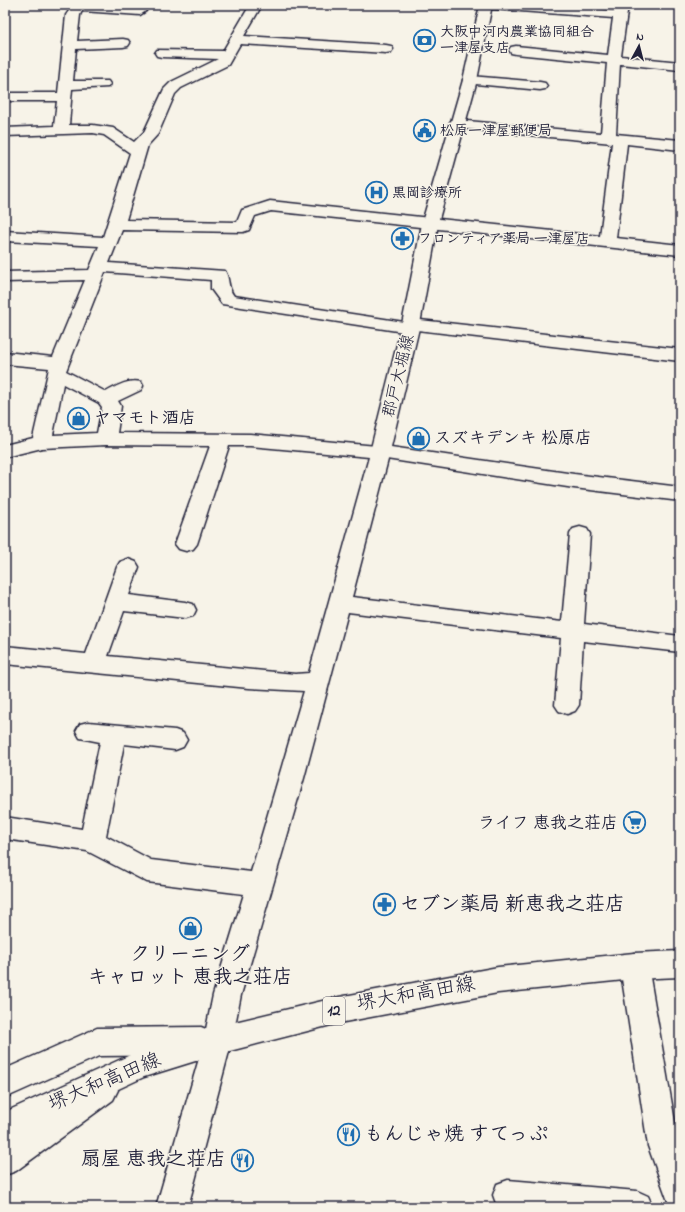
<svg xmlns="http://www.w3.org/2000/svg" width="685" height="1212" font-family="'Indie Flower','Klee One',sans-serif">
<rect width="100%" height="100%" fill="#f7f3e8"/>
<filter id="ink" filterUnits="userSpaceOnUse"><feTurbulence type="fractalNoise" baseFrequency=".025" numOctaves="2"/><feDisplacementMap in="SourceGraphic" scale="8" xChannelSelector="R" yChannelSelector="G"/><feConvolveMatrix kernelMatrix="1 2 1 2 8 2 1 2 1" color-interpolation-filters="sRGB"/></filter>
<g filter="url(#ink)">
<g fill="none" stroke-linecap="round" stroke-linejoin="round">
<defs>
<g id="minor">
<path d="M 73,5 L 140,7 L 146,11 L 140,15 L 82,11 L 80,15 L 77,41 L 123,39 L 128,40 L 130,43 L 128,46 L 123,47 L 76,49 L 73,81 L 108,81 L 110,84 L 108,87 L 72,89 L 69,125 L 93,125 L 113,128 L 134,142 L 144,132 L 164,89 L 171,82 L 218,59 L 162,57 L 157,56 L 155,53 L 157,50 L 223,51 L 250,5 L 262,5 L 244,36 L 386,45 L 391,46 L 393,49 L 391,52 L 386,53 L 240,44 L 228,65 L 181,88 L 175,94 L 158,134 L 148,145 L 126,220 L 237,222 L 242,210 L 270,201 L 600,236 L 612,143 L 456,128 L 451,127 L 449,124 L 451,121 L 456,120 L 601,133 L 607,63 L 516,54 L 511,53 L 509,50 L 511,47 L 516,46 L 608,55 L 613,18 L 492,9 L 486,5 L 542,5 L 615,11 L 616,5 L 628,5 L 621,56 L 680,62 L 680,70 L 620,64 L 616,134 L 680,140 L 680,150 L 627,144 L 616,238 L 680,245 L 680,255 L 271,211 L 255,216 L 249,230 L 243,232 L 122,230 L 109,263 L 225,271 C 230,279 227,287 234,296 L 404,322 L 411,319 L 680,349 L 680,361 L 417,330 L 410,333 L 222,304 L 211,289 L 211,280 L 105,272 L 66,371 L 106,392 C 117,386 128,379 141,382 L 143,386 L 141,390 L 118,401 L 121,406 L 117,433 L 250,434 L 387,447 L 390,452 L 352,597 L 562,622 L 570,534 L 573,529 L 580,527 L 587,529 L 590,534 L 584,624 L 680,636 L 680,652 L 583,641 L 579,705 L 575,711 L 567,714 L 559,711 L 555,705 L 561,638 L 348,612 L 304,778 L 241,995 L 232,1040 L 188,1207 L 156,1207 L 200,1055 L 99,1056 L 5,1098 L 5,1069 L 97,1028 L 201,1027 L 206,1029 L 213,995 L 244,894 L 147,882 L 87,851 L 5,839 L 5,817 L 82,829 L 100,742 L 80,738 L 76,731 L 80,724 L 88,722 L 175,730 L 183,733 L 187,740 L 183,747 L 175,750 L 124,744 L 106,836 L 151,860 L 251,872 L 304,691 L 249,688 L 5,664 L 5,646 L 86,654 L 117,567 L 120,562 L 128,559 L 136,562 L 139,567 L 129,595 L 185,602 L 193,604 L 196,610 L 193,616 L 185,618 L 124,611 L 108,656 L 295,674 L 309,673 L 369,457 L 250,446 L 229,446 L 197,544 L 193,549 L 186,551 L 179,549 L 175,544 L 210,446 L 106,445 L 42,448 L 5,457 L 5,445 L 33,438 L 49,368 L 5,364 L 5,352 L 53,357 L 85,280 L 5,282 L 5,272 L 89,270 L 99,246 L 5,241 L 5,231 L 103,237 L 130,153 L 104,135 L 93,133 L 5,136 L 5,128 L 54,126 L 57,101 L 5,101 L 5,93 L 58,93 L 66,15 ZM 63,384 L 99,403 L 102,407 L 97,433 L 53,435 Z"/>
<polygon points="470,76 540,82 545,83 547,86 545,89 540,90 465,83 463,80 465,77"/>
<polygon points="634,953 644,957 648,966 680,1151 680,1207 669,1204 648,1146 620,966 624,957"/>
<polygon points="103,1076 113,1080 118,1090 113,1100 16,1171 5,1175 5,1142 93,1080"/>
<polygon points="508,1180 637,1191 648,1196 653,1207 500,1207 497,1206 493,1195 497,1184"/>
</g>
<g id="major">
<polygon points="480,5 492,5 477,80 439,219 420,324 391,447 574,474 680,487 680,501 574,488 380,458 373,457 370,452 402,324 423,219 463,80"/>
<polygon points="680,951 680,977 634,979 498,993 339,1023 218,1054 144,1077 5,1142 5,1112 139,1051 218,1026 339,997 498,967 634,953"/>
</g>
</defs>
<use href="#minor" stroke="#22223b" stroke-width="3"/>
<use href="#major" stroke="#22223b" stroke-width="3"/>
<use href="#minor" fill="#f7f3e8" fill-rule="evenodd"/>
<use href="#major" fill="#f7f3e8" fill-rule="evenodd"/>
</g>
</g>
<defs>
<symbol id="bank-ring" viewBox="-11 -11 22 22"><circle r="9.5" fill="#f7f3e8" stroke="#1f6fb2" stroke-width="1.5"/><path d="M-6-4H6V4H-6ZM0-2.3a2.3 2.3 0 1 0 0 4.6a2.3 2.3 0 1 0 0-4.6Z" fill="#1f6fb2"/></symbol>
<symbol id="civic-ring" viewBox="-11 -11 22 22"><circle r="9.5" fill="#f7f3e8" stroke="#1f6fb2" stroke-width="1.5"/><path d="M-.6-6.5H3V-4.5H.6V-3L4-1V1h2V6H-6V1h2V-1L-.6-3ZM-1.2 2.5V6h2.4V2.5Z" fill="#1f6fb2"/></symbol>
<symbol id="hospital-ring" viewBox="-11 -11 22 22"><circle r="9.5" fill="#f7f3e8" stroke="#1f6fb2" stroke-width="1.5"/><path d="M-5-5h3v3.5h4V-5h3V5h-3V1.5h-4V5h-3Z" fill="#1f6fb2"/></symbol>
<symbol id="pharmacy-ring" viewBox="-11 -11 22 22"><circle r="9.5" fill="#f7f3e8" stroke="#1f6fb2" stroke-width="1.5"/><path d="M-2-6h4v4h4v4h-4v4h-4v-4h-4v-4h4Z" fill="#1f6fb2"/></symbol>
<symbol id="shop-ring" viewBox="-11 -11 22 22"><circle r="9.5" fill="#f7f3e8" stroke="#1f6fb2" stroke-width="1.5"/><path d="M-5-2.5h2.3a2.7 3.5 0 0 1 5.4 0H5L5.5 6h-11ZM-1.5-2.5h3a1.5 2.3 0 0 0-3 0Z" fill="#1f6fb2"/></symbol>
<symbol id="supermarket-ring" viewBox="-11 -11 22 22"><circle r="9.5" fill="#f7f3e8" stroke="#1f6fb2" stroke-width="1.5"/><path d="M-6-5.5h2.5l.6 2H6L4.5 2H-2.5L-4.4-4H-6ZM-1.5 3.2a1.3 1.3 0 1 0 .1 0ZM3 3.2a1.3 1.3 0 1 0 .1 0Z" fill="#1f6fb2"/></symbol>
<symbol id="restaurant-ring" viewBox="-11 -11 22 22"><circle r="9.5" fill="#f7f3e8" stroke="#1f6fb2" stroke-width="1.5"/><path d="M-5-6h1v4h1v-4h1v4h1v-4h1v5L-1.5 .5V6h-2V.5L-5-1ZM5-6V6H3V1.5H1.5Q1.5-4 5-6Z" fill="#1f6fb2"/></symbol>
</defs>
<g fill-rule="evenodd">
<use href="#bank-ring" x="412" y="28" width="25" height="25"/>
<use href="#civic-ring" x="412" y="118" width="25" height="25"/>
<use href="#hospital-ring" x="364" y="180" width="25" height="25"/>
<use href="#pharmacy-ring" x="390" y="226" width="25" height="25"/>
<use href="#shop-ring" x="66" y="406" width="25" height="25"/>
<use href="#shop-ring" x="406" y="426" width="25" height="25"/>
<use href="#supermarket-ring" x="622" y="810" width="25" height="25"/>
<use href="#pharmacy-ring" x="372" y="892" width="25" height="25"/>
<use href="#shop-ring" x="178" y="916" width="25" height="25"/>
<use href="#restaurant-ring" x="336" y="1122" width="25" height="25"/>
<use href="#restaurant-ring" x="230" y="1148" width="25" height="25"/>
</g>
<g text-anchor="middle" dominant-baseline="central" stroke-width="3" stroke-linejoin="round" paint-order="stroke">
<g font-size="14" font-weight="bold" fill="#22223b" stroke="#f7f3e8" text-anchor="start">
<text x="440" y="32">大阪中河内農業協同組合<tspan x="440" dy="16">一津屋支店</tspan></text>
<text x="440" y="131">松原一津屋郵便局</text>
<text x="392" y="193">黒岡診療所</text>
<text x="418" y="239">フロンティア薬局 一津屋店</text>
</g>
<rect fill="#f7f3e8" stroke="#62616f" stroke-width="1" x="323" y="997" width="22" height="28" rx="3"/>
<g font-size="16" font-weight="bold" fill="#22223b">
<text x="334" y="1011">12</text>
</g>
<g font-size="17" fill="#22223b" stroke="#f7f3e8">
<text transform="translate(399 376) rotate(-76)">郡戸大堀線</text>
</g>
<g font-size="17" font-weight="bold" fill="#22223b" stroke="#f7f3e8" text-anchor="start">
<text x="94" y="418">ヤマモト酒店</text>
<text x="434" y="438">スズキデンキ 松原店</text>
<text x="618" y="823" text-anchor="end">ライフ 恵我之荘店</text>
</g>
<g font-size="20" font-weight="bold" fill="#22223b" stroke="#f7f3e8" text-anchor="start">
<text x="400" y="905">セブン薬局 新恵我之荘店</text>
<text x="190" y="955" text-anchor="middle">クリーニング<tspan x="190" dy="23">キャロット 恵我之荘店</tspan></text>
<text x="364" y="1135">もんじゃ焼 すてっぷ</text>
<text x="226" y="1160" text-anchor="end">扇屋 恵我之荘店</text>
</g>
<g font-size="20" fill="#22223b" stroke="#f7f3e8">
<text transform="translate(416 995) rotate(-10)">堺大和高田線</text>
<text transform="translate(105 1083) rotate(-23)">堺大和高田線</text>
</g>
</g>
<rect width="685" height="1212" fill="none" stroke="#f7f3e8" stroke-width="20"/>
<rect x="10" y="10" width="665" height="1192" fill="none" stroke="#22223b" stroke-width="1.5" filter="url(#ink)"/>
<g transform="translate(639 46) rotate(7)" stroke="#f7f3e8" stroke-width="3" paint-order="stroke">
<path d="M0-3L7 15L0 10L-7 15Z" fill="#22223b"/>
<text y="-6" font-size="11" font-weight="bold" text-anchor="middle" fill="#22223b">N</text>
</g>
</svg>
